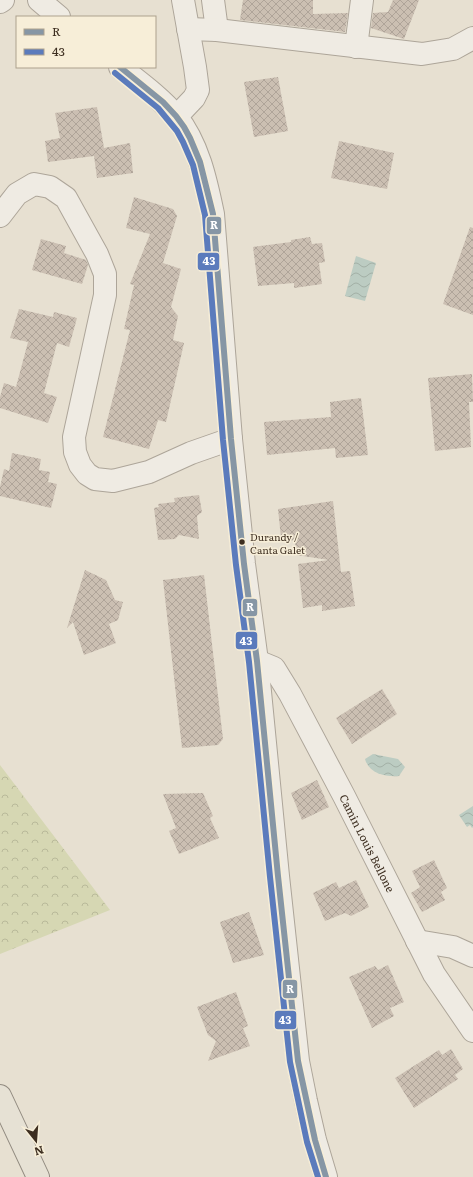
<svg xmlns="http://www.w3.org/2000/svg" width="473" height="1177" font-family="Literata,serif">
<defs>
<pattern id="forest-crowns" width="20" height="18" patternUnits="userSpaceOnUse"><rect width="20" height="18" fill="#d6d7b3"/><path d="M2 6a3 3 0 1 1 6 0M12 15a3 3 0 1 1 6 0" fill="none" stroke="#b9b99a"/></pattern>
<pattern id="water-waves" width="16" height="10" patternUnits="userSpaceOnUse"><rect width="16" height="10" fill="#bcccc2"/><path d="M0 5q4-4 8 0t8 0" fill="none" stroke="#a2b0a6"/></pattern>
<pattern id="building-cross-hatch" width="8" height="8" patternUnits="userSpaceOnUse"><rect width="8" height="8" fill="#cbbfb2"/><path d="M0 0l8 8M0 8l8-8" fill="none" stroke="#afa499"/></pattern>
</defs>
<rect width="100%" height="100%" fill="#e7e0d1"/>
<polygon fill="url(#forest-crowns)" points="0,765 110,910 0,954"/>
<g fill="url(#water-waves)">
<polygon points="356,256 376,263 365,301 345,296"/>
<path d="M 373,754 L 398,759 L 405,767 L 399,776 C 386,777 369,774 365,759 Z"/>
<polygon points="473,806 473,827 472,828 470,825 467,827 459,815"/>
</g>
<g fill="url(#building-cross-hatch)">
<polygon points="243,0 313,0 313,14 348,13 345,32 240,20"/>
<polygon points="393,0 419,0 404,39 371,28 373,13 388,12"/>
<polygon points="278,77 288,131 254,137 244,82"/>
<polygon points="97,107 104,148 130,143 133,173 97,178 94,156 48,162 45,141 60,138 55,113"/>
<polygon points="339,141 394,153 387,189 331,178"/>
<polygon points="134,197 173,209 177,216 163,263 181,269 171,307 178,316 173,340 184,343 166,422 158,420 149,449 103,437 130,330 124,329 134,285 130,284 150,234 126,228"/>
<polygon points="470,227 473,228 473,315 443,304"/>
<polygon points="310,237 312,244 322,243 325,262 319,263 322,284 294,288 294,283 258,286 253,247 291,242 291,240"/>
<polygon points="41,239 66,246 64,253 86,260 88,265 82,284 32,270"/>
<polygon points="19,309 53,317 54,312 77,318 69,347 57,343 44,393 57,397 48,423 0,408 0,397 4,383 16,387 28,342 10,338"/>
<polygon points="472,374 473,402 469,402 471,447 435,451 428,378"/>
<polygon points="361,398 368,455 336,458 335,448 267,455 264,422 331,417 330,402"/>
<polygon points="12,453 41,459 39,470 50,472 48,482 57,484 51,508 0,496 0,487 4,469 9,471"/>
<polygon points="199,495 202,512 197,516 199,539 179,535 175,539 158,540 154,508 159,507 158,504 175,502 174,498"/>
<polygon points="333,501 341,572 350,571 355,606 322,611 322,605 303,608 298,564 329,560 296,555 295,540 285,541 285,538 281,538 278,509"/>
<polygon points="85,570 106,580 115,600 123,602 118,620 109,624 116,643 84,655 73,622 67,628"/>
<polygon points="204,575 223,739 218,745 182,748 163,580"/>
<polygon points="382,689 397,714 352,744 336,718"/>
<polygon points="317,780 329,807 302,820 291,793"/>
<polygon points="203,793 213,816 210,818 219,838 179,854 169,831 176,828 163,794"/>
<polygon points="434,860 447,888 441,892 445,900 422,912 411,893 420,887 412,871"/>
<polygon points="356,880 369,907 351,916 345,913 325,921 313,893 336,882 339,888"/>
<polygon points="249,912 264,955 233,963 220,922"/>
<polygon points="388,965 404,1002 390,1008 394,1016 372,1028 349,977 375,966 378,970"/>
<polygon points="236,992 248,1026 243,1028 250,1046 208,1061 216,1041 208,1035 197,1007"/>
<polygon points="451,1049 463,1069 455,1075 458,1079 414,1108 395,1078 439,1050 442,1055"/>
</g>
<g fill="none" stroke-linecap="round" stroke-linejoin="round">
<defs>
<g id="minor">
<polyline points="39,0 59,17"/>
<polyline points="213,0 217,30"/>
<polyline points="0,2 3,0"/>
<polyline points="188,29 217,30 422,54 453,49 473,38"/>
<polyline points="356,47 362,0"/>
<path d="M 120,67 C 139,82 160,97 176,116 C 198,143 206,180 213,214 L 231,439 L 244,564 L 257,661 L 278,876 L 298,1061 L 306,1101 L 315,1140 L 326,1177"/>
<polyline points="176,117 194,98 198,90 195,67 183,0"/>
<polyline points="0,216 17,194 34,184 50,187 66,198 97,254 105,274 105,295 74,437 75,452 80,465 87,474 95,479 113,481 149,472 191,453 231,439"/>
<path id="s1" d="M 257,661 L 274,668 L 290,694 L 344,796 L 434,974 L 473,1031"/>
<polyline points="417,941 453,947 473,956"/>
</g>
<polyline id="major" points="0,1096 38,1177"/>
</defs>
<use href="#minor" stroke="#ada599" stroke-width="24"/>
<use href="#major" stroke="#928b80" stroke-width="24"/>
<use href="#minor" stroke="#efebe3" stroke-width="22"/>
<use href="#major" stroke="#e6e1d4" stroke-width="22"/>
<defs>
<polyline id="bus-1" points="120,67 163,102 176,116 184,127 190,138 200,162 213,214 231,439 244,564 257,661 278,876 298,1061 315,1140 326,1177"/>
<polyline id="bus-2" points="115,73 158,108 177,131 183,142 193,165 205,215 223,440 236,565 249,662 270,877 290,1062 307,1142 318,1177"/>
</defs>
<use href="#bus-1" stroke="#f7eed8" stroke-width="9"/>
<use href="#bus-2" stroke="#f7eed8" stroke-width="9"/>
<use href="#bus-1" stroke="#8696a5" stroke-width="6"/>
<use href="#bus-2" stroke="#5b7bbc" stroke-width="6"/>
</g>
<circle fill="#3d2e20" stroke="#f7eed8" stroke-width="1.5" cx="242" cy="542" r="3.5"/>
<g text-anchor="middle" dominant-baseline="central" stroke-width="3" stroke-linejoin="round" paint-order="stroke">
<g font-size="10" fill="#3d2e20" stroke="#f7eed8" text-anchor="start">
<text x="250" y="536">Durandy /<tspan x="250" dy="13">Canta Galet</tspan></text>
</g>
<g font-size="11" fill="#3d2e20" stroke="#f7eed8">
<text stroke="none"><textPath href="#s1" startOffset="217">Camin Louis Bellone</textPath></text>
</g>
</g>
<g stroke="#f7eed8" stroke-width="1.5">
<rect x="206" y="216" width="16" height="19" rx="4" fill="#8696a5"/>
<rect x="197" y="252" width="23" height="19" rx="4" fill="#5b7bbc"/>
<rect x="242" y="598" width="16" height="19" rx="4" fill="#8696a5"/>
<rect x="235" y="631" width="23" height="19" rx="4" fill="#5b7bbc"/>
<rect x="282" y="979" width="16" height="20" rx="4" fill="#8696a5"/>
<rect x="274" y="1010" width="23" height="20" rx="4" fill="#5b7bbc"/>
</g>
<g font-size="11" text-anchor="middle" font-weight="bold" fill="#fff">
<text x="214" y="229">R</text>
<text x="209" y="265">43</text>
<text x="250" y="611">R</text>
<text x="246" y="645">43</text>
<text x="290" y="993">R</text>
<text x="285" y="1024">43</text>
</g>
<rect x="16" y="16" width="140" height="52" fill="#f7eed8" stroke="#ada18e"/>
<rect x="24" y="29" width="20" height="6" fill="#8696a5" stroke="#ada18e"/>
<text x="52" y="36" font-size="12" fill="#3d2e20">R</text>
<rect x="24" y="49" width="20" height="6" fill="#5b7bbc" stroke="#ada18e"/>
<text x="52" y="56" font-size="12" fill="#3d2e20">43</text>
<g transform="translate(36 1141) rotate(163)" stroke="#f7eed8" stroke-width="3" paint-order="stroke">
<path d="M0-3L7 15L0 10L-7 15Z" fill="#3d2e20"/>
<text y="-6" font-size="11" font-weight="bold" text-anchor="middle" fill="#3d2e20">N</text>
</g>
</svg>
